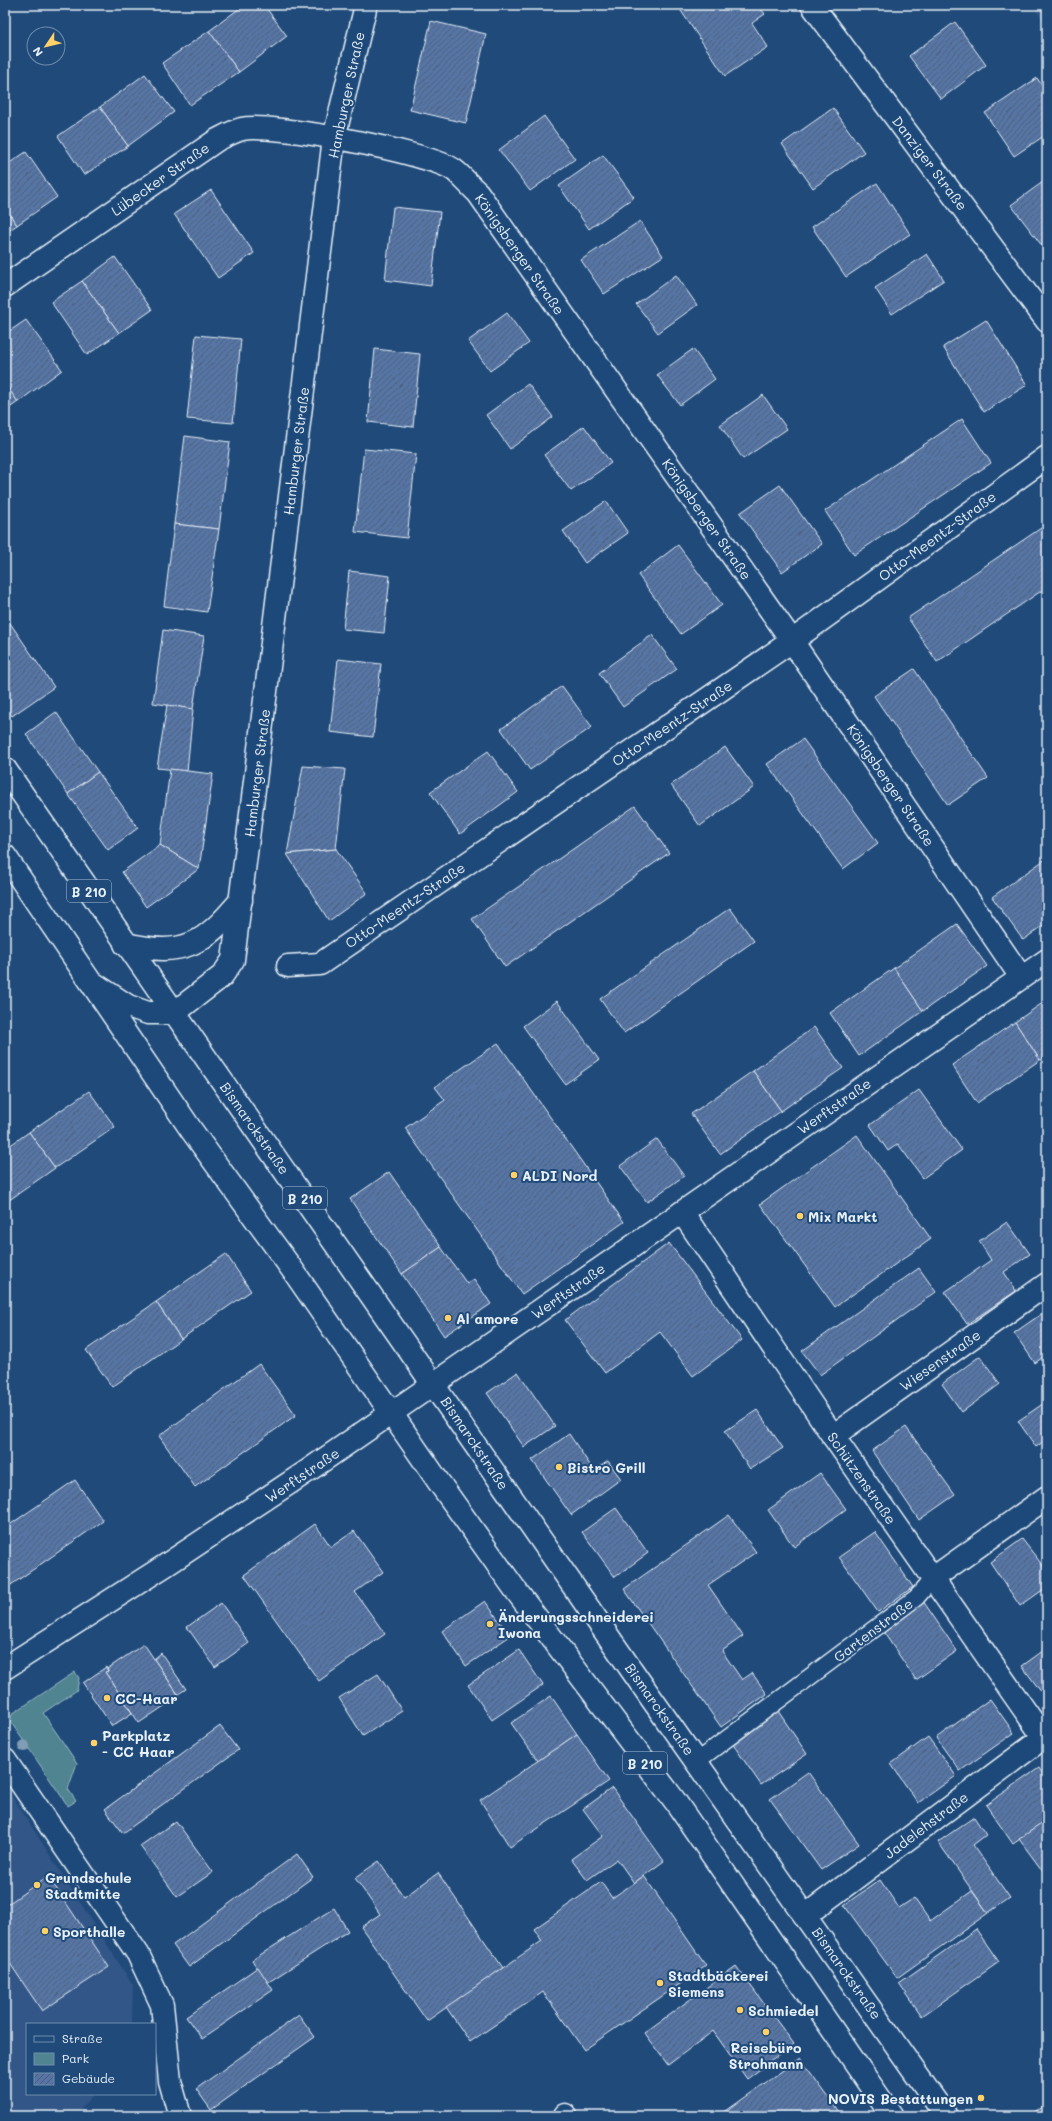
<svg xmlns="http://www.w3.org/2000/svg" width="1052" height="2121" font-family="Mali,sans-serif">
<defs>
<pattern id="building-hatch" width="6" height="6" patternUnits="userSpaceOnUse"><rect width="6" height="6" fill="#5774a5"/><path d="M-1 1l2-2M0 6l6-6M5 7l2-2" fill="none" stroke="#4e5e78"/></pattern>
</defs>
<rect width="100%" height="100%" fill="#1f4a7a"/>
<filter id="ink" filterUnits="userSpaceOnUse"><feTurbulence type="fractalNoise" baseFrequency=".025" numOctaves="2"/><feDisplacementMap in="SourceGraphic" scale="8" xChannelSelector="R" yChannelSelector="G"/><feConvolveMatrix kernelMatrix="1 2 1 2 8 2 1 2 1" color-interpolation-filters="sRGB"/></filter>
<g filter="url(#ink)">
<g fill="#305787">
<polygon points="1032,5 1047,5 1047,26"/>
<polygon points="5,1785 133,1985 132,2024 27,2024 27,2094 94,2094 75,2116 5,2116"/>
</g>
<polygon fill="#508490" stroke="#9cbac4" points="75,1672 79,1678 77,1690 43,1713 77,1763 68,1789 76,1801 68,1806 10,1721 12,1714"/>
<g fill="url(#building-hatch)" stroke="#e8f1f8">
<polygon points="244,5 264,5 287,36 239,72 209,31"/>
<polygon points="677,5 758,5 765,14 752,23 768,47 725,76"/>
<polygon points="431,21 486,34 466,123 410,110"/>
<polygon points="955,22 986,65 941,99 909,56"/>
<polygon points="209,31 239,72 190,105 162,63"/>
<polygon points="145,74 174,112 128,146 100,107"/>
<polygon points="1037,78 1047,93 1047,134 1014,156 985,113"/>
<polygon points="100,107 128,146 84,175 58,136"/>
<polygon points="833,108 864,152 813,188 782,144"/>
<polygon points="544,116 575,159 530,191 499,150"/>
<polygon points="26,152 57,197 17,225 5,208 5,166"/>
<polygon points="603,155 634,197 589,229 559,186"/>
<polygon points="1047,179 1047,250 1046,251 1011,205"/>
<polygon points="877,183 910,234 846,277 812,227"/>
<polygon points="211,190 254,253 218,278 174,214"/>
<polygon points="393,207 440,212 431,286 385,280"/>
<polygon points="5,208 17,225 5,233"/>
<polygon points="640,221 663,256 604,294 581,260"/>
<polygon points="927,254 944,280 892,314 875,288"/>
<polygon points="115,257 152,310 119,333 82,281"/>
<polygon points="676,275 697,305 658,333 636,304"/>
<polygon points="82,281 119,333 87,355 51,302"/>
<polygon points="507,313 529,343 490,371 468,341"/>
<polygon points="26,320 62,370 18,402 5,384 5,334"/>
<polygon points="986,320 1027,385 984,412 943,347"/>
<polygon points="196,335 241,339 233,423 187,419"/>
<polygon points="375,349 420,354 413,427 368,422"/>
<polygon points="693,349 715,379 680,405 657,375"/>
<polygon points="5,384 18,402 5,411"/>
<polygon points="528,384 553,417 510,449 486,415"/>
<polygon points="763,395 787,429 743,459 720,425"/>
<polygon points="962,419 991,463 854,555 825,511"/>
<polygon points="584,426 611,463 571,491 544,455"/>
<polygon points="185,436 230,442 219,529 174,524"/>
<polygon points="364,449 416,454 407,538 355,532"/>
<polygon points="780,485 822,544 782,572 740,513"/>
<polygon points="606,501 628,533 585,563 563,531"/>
<polygon points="174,524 219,529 207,612 164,606"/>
<polygon points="1041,528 1047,538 1047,587 937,662 908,618"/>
<polygon points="678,545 722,605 681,634 638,575"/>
<polygon points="349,571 390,576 384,633 343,629"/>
<polygon points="5,616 10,623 5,627"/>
<polygon points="10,623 54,687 12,716 5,707 5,627"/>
<polygon points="163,630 204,636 193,709 153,703"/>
<polygon points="652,635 677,669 623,707 599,673"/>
<polygon points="338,659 381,664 373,737 330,732"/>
<polygon points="914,669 988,778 948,805 874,696"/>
<polygon points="562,686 592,727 530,770 501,729"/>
<polygon points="167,705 193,709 187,771 157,768"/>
<polygon points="56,712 98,772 68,794 26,734"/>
<polygon points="803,739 878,843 843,869 767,764"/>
<polygon points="725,747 754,787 700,826 671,785"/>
<polygon points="488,751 518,792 460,834 430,792"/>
<polygon points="303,766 345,769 336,849 287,854"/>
<polygon points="170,769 213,774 199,869 160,845"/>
<polygon points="98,772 138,828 108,850 68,794"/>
<polygon points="635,806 669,853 505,967 472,919"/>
<polygon points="160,845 199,869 146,907 122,872"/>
<polygon points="336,849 367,893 329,921 287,854"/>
<polygon points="1047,858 1047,923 1023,940 992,897"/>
<polygon points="730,908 754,941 624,1033 600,999"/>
<polygon points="957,924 987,966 923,1011 894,968"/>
<polygon points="894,968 923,1011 859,1056 830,1013"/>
<polygon points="1047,1000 1047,1055 1040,1060 1015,1022"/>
<polygon points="557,1001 599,1060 565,1084 523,1026"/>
<polygon points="1015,1022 1040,1060 977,1103 952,1065"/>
<polygon points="814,1027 843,1068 781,1111 753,1071"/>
<polygon points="498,1043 624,1222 522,1294 405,1128 445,1100 435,1087"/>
<polygon points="753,1071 781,1111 720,1154 691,1114"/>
<polygon points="919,1090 962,1150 923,1178 898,1144 888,1151 870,1125"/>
<polygon points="89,1091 115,1127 55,1168 29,1132"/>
<polygon points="29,1132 55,1168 5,1203 5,1149"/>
<polygon points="857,1135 931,1239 835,1307 760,1204"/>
<polygon points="657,1139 684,1176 647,1202 620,1166"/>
<polygon points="389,1172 441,1247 402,1274 350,1199"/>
<polygon points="1007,1222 1030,1254 1004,1272 1016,1291 967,1324 945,1292 991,1260 979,1241"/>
<polygon points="669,1243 742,1340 693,1376 660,1332 605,1373 565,1320"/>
<polygon points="441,1247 467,1284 474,1279 491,1304 444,1336 402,1274"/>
<polygon points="226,1254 251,1291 181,1339 156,1302"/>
<polygon points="919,1268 936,1292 820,1375 802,1351"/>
<polygon points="156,1302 181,1339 112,1387 86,1350"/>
<polygon points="1047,1310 1047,1354 1035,1363 1014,1333"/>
<polygon points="980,1356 1000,1384 962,1412 942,1384"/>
<polygon points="259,1364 296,1415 195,1487 159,1436"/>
<polygon points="518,1372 555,1426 524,1447 487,1393"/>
<polygon points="1047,1401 1047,1439 1036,1447 1018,1421"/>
<polygon points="757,1410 783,1448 750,1469 725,1431"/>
<polygon points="906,1427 955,1495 919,1520 872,1451"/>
<polygon points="569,1434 594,1471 608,1461 621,1479 571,1515 532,1460"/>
<polygon points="820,1473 846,1509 794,1547 768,1510"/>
<polygon points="75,1480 103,1521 5,1589 5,1528"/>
<polygon points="616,1508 648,1553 615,1577 582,1532"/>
<polygon points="729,1515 756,1552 708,1585 743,1636 722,1651 742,1680 752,1673 767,1694 721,1727 624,1589"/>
<polygon points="315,1524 331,1547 354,1531 383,1572 355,1592 385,1634 319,1681 244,1575"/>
<polygon points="875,1532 913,1587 878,1612 839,1557"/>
<polygon points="1022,1539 1047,1571 1047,1587 1020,1606 990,1562"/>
<polygon points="485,1601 510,1636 466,1666 442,1631"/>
<polygon points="923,1601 957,1651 916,1680 882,1630"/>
<polygon points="221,1603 249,1643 215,1667 187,1627"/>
<polygon points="144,1644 179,1696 139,1723 105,1672 108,1671 107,1669"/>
<polygon points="1047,1648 1047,1696 1045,1697 1022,1666"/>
<polygon points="519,1650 543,1685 492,1720 468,1685"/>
<polygon points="161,1653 186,1689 178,1694 154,1659"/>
<polygon points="106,1667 108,1671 105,1672 132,1713 112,1726 83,1683"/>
<polygon points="378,1674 402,1711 363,1736 339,1698"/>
<polygon points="551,1696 577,1734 538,1761 511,1723"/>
<polygon points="990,1699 1014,1733 960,1771 936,1738"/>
<polygon points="778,1711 807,1754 761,1785 732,1743"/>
<polygon points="220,1726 238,1750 123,1833 105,1809"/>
<polygon points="577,1734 609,1781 510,1847 480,1800"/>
<polygon points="928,1737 956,1776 918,1803 891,1764"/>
<polygon points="1039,1768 1047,1780 1047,1820 1013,1844 986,1805"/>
<polygon points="808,1772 859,1844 821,1870 770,1799"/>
<polygon points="612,1788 664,1861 634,1883 617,1859 587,1880 571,1859 603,1836 583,1809"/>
<polygon points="974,1817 986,1835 973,1845 1010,1898 988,1913 938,1842"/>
<polygon points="1047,1820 1047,1871 1044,1873 1019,1839"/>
<polygon points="176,1821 213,1872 177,1897 140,1846"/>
<polygon points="297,1854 313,1877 189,1967 173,1945"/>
<polygon points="379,1861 404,1897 438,1873 503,1968 427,2021 361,1927 380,1914 355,1878"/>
<polygon points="48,1876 109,1967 42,2011 5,1956 5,1906"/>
<polygon points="644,1876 706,1966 584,2050 543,1992 470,2042 446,2007 542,1941 534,1929 601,1882 612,1898"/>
<polygon points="880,1880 899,1908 914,1898 930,1921 972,1891 988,1913 897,1978 844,1905"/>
<polygon points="334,1908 348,1931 267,1983 252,1960"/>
<polygon points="976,1929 999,1962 922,2016 899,1983"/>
<polygon points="736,1966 794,2044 747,2079 713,2031 668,2065 644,2033"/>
<polygon points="258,1967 273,1990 202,2039 186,2017"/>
<polygon points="299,2015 315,2037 211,2110 196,2089"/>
<polygon points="800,2058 842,2116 719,2116"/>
<polygon points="1047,2103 1047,2116 1029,2116"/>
<polygon points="320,2110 325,2116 312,2116"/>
</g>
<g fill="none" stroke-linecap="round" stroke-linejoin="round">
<defs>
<polyline id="lane" points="697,1761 917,1597 932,1579"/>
<g id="street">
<polyline points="812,5 1047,321"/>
<path d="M 5,286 L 217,140 C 225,136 234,131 242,129 C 270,122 431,153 454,170 C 462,176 470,186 478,193 L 792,641 L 1021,977"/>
<path d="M 125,944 C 185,957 203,945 241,900"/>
<polyline points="288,966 320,964 792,641 1047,457"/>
<polyline points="93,983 128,1006 148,1013 174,1013 222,976 233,960 334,138 366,5"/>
<polyline points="682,1212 833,1436 1047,1742"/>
<polyline points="833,1436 1047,1284"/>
<polyline points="932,1579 1047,1497"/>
<polyline points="5,1668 166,1565 306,1472 1047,960"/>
<polyline points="5,1760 138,1954 162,2005 170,2081 180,2116"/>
<polyline points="806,1915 1047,1735"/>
<polyline points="565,2115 566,2116"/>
</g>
<g id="primary">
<polyline points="5,769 649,1695 946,2116"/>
<polyline points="5,856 192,1131 294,1272 438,1481 517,1592 675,1801 892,2116"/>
</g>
</defs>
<use href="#lane" stroke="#e8f1f8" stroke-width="19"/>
<use href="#street" stroke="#e8f1f8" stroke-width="25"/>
<use href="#primary" stroke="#e8f1f8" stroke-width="25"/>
<use href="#lane" stroke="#1f4a7a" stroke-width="16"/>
<use href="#street" stroke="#1f4a7a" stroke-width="22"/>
<use href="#primary" stroke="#1f4a7a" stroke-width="22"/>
</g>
<circle fill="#819db6" cx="24" cy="1746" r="6"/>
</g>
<g fill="#ffd166" stroke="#1f4a7a" stroke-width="1.5">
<circle cx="514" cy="1175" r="4"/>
<circle cx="800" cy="1216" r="4"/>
<circle cx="448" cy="1318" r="4"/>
<circle cx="559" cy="1467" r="4"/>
<circle cx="490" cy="1624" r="4"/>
<circle cx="107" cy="1698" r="4"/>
<circle cx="94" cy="1743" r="4"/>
<circle cx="37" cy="1885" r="4"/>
<circle cx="45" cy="1931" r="4"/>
<circle cx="660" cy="1983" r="4"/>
<circle cx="740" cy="2010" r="4"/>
<circle cx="766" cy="2032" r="4"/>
<circle cx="981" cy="2098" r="4"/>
</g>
<g text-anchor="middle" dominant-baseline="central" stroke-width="4" stroke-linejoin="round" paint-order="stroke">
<g fill="#1f4a7a" stroke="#acbfd2" stroke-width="1">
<rect x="67" y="880" width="44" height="22" rx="3"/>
<rect x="283" y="1187" width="44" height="22" rx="3"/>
<rect x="623" y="1752" width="44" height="22" rx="3"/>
</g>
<g font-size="13" font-weight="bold" fill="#e8f1f8">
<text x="89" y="891">B 210</text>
<text x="305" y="1198">B 210</text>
<text x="645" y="1763">B 210</text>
</g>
<g font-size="14" fill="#e8f1f8" stroke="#1f4a7a">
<text transform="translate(346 95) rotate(-78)">Hamburger Straße</text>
<text transform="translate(930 163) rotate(53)">Danziger Straße</text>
<text transform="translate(160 179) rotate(-35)">Lübecker Straße</text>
<text transform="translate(520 254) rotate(55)">Königsberger Straße</text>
<text transform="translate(296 451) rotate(-83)">Hamburger Straße</text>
<text transform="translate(707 519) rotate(55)">Königsberger Straße</text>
<text transform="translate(937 536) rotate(-36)">Otto-Meentz-Straße</text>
<text transform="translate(672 723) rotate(-34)">Otto-Meentz-Straße</text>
<text transform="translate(257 773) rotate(-83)">Hamburger Straße</text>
<text transform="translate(891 785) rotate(56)">Königsberger Straße</text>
<text transform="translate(405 905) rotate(-34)">Otto-Meentz-Straße</text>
<text transform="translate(834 1106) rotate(-35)">Werftstraße</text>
<text transform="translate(255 1128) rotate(55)">Bismarckstraße</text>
<text transform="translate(568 1291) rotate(-35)">Werftstraße</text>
<text transform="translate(940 1360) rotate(-35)">Wiesenstraße</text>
<text transform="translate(475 1443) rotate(56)">Bismarckstraße</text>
<text transform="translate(302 1475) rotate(-34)">Werftstraße</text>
<text transform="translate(862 1478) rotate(55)">Schützenstraße</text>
<text transform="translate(873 1630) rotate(-37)">Gartenstraße</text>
<text transform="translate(660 1709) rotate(55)">Bismarckstraße</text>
<text transform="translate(926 1825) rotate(-37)">Jadelehstraße</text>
<text transform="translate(847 1973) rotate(55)">Bismarckstraße</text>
</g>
<g font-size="14" font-weight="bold" fill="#e8f1f8" stroke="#1f4a7a" text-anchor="start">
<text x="522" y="1175">ALDI Nord</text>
<text x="808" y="1216">Mix Markt</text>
<text x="456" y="1318">Al amore</text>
<text x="567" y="1467">Bistro Grill</text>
<text x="498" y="1616">Änderungsschneiderei<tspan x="498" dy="16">Iwona</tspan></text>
<text x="115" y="1698">CC-Haar</text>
<text x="102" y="1735">Parkplatz<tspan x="102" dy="16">- CC Haar</tspan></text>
<text x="45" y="1877">Grundschule<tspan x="45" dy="16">Stadtmitte</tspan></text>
<text x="53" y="1931">Sporthalle</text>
<text x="668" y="1975">Stadtbäckerei<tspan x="668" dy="16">Siemens</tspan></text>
<text x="748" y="2010">Schmiedel</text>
<text x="766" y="2047" text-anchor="middle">Reisebüro<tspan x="766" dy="16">Strohmann</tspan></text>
<text x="973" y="2098" text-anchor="end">NOVIS Bestattungen</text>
</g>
</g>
<rect width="1052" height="2121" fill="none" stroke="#1f4a7a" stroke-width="20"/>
<rect x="10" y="10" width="1032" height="2101" fill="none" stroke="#e8f1f8" stroke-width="1.5" filter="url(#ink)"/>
<rect x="26" y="2023" width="130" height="72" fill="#1f4a7a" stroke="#6f8dac"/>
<rect x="34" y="2036" width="20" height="6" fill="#1f4a7a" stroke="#6f8dac"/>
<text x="62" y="2043" font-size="12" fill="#e8f1f8">Straße</text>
<rect x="34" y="2053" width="20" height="12" fill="#508490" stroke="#6f8dac"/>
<text x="62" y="2063" font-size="12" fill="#e8f1f8">Park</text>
<rect x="34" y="2073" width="20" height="12" fill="url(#building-hatch)" stroke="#6f8dac"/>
<text x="62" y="2083" font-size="12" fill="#e8f1f8">Gebäude</text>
<g transform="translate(46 46) rotate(235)"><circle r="19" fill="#1f4a7a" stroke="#6f8dac"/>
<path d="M0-3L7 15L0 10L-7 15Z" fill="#ffd166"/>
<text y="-6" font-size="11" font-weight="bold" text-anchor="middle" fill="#e8f1f8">N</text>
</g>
</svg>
